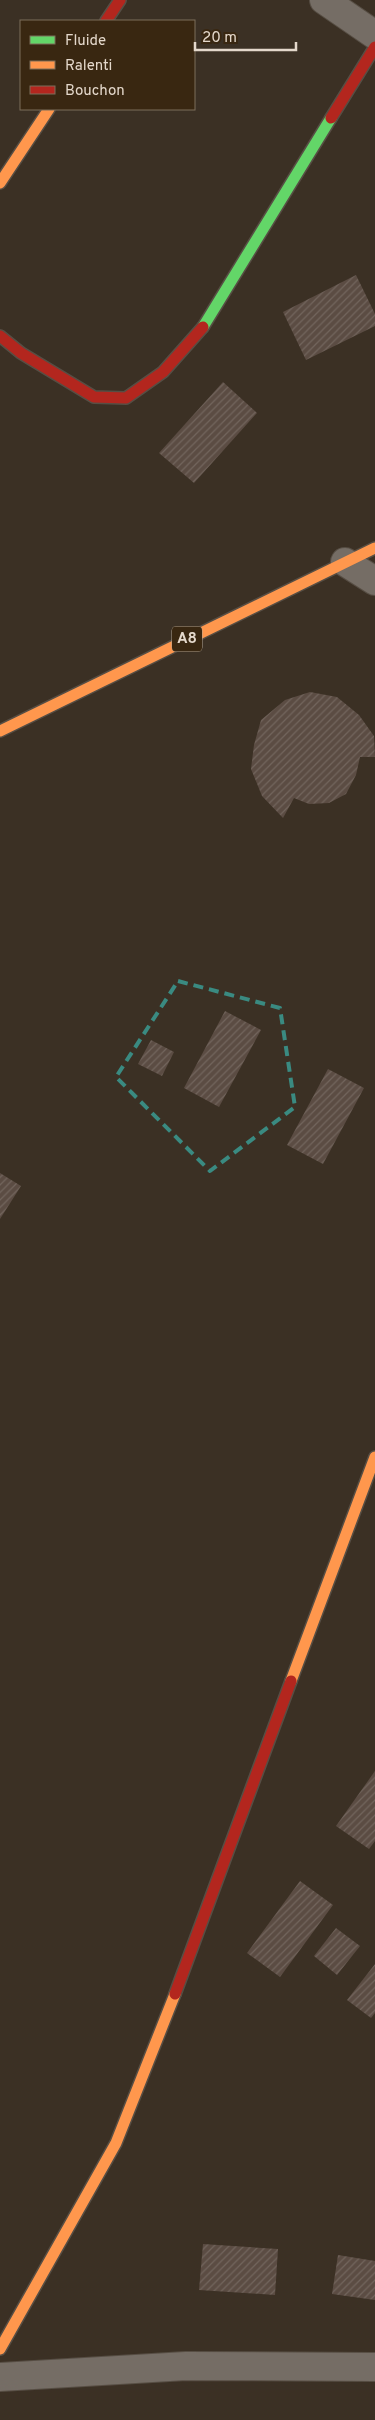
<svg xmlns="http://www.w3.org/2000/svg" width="375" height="2420" font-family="Overpass,sans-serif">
<defs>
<pattern id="building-hatch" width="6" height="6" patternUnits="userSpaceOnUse" patternTransform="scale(1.25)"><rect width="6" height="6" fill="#5b4c43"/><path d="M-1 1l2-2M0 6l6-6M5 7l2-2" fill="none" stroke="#72655d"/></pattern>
</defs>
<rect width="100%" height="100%" fill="#3b3024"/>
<g fill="url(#building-hatch)">
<polygon points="356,275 375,314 375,326 306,360 283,312"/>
<polygon points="223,382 257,413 194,483 159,453"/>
<polygon points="310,692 337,697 359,715 374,736 375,757 360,757 356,775 346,794 329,803 309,804 294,798 283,818 262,796 251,769 254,745 261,720 285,700"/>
<polygon points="225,1011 261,1030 219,1107 184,1088"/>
<polygon points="151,1040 174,1052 162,1076 138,1064"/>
<polygon points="328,1069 364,1088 323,1164 287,1145"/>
<polygon points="0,1173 21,1186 0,1219"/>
<polygon points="375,1771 375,1841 369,1849 336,1826"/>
<polygon points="300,1881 333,1905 280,1977 247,1953"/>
<polygon points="336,1928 360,1946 337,1975 314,1956"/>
<polygon points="375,1964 375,2013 371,2018 347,2000"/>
<polygon points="203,2244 278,2249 275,2295 199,2290"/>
<polygon points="338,2255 375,2261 375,2300 332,2294"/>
</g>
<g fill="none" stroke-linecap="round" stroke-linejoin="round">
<defs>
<g id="street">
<polyline points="324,0 375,35"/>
<polyline points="345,562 375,581"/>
<polyline points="0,2377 186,2366 375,2367"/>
</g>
<polyline id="fast" points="203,327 331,118"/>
<g id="slow">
<polyline points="0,183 49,109"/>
<polyline points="0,731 375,548"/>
<polyline points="291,1681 375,1457"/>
<polyline points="0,2349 116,2143 175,1994"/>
</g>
<g id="jam">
<polyline points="106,21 120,0"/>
<polyline points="331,118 375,47"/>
<polyline points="0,336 21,353 94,397 126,398 163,372 203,327"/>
<polyline points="175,1994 291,1681"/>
</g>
</defs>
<use href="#street" stroke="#574e44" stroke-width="30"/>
<use href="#fast" stroke="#574e44" stroke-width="14"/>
<use href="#slow" stroke="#574e44" stroke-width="14"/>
<use href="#jam" stroke="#574e44" stroke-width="14"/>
<use href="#street" stroke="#756d65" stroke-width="28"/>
<use href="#fast" stroke="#63d668" stroke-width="11"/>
<use href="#slow" stroke="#ff974d" stroke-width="11"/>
<use href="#jam" stroke="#b3261e" stroke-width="11"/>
</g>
<path fill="none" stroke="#3a8a81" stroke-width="4" stroke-dasharray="10 6" stroke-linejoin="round" d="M 178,981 L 280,1008 L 295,1107 L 210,1171 L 116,1077 Z"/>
<g text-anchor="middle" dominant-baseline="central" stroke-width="4" stroke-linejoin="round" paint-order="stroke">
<rect fill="#392711" stroke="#b1a393" stroke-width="1" x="172" y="626.5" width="30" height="25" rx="4"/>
<g font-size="15" font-weight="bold" fill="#e4d8cb">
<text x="187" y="639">A8</text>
</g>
</g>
<rect x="20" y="20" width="175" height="90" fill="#392711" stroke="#7d6e5b"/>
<rect x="30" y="36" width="25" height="8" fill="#63d668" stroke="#7d6e5b"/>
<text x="65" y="45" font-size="15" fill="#e4d8cb">Fluide</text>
<rect x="30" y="61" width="25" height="8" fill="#ff974d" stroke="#7d6e5b"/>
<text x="65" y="70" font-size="15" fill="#e4d8cb">Ralenti</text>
<rect x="30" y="86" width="25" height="8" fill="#b3261e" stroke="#7d6e5b"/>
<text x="65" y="95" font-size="15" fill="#e4d8cb">Bouchon</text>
<path d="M195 42v8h101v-8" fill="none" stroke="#e4d8cb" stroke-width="2.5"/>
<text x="202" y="42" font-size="15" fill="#e4d8cb" stroke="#392711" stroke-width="4" paint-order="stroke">20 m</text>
</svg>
